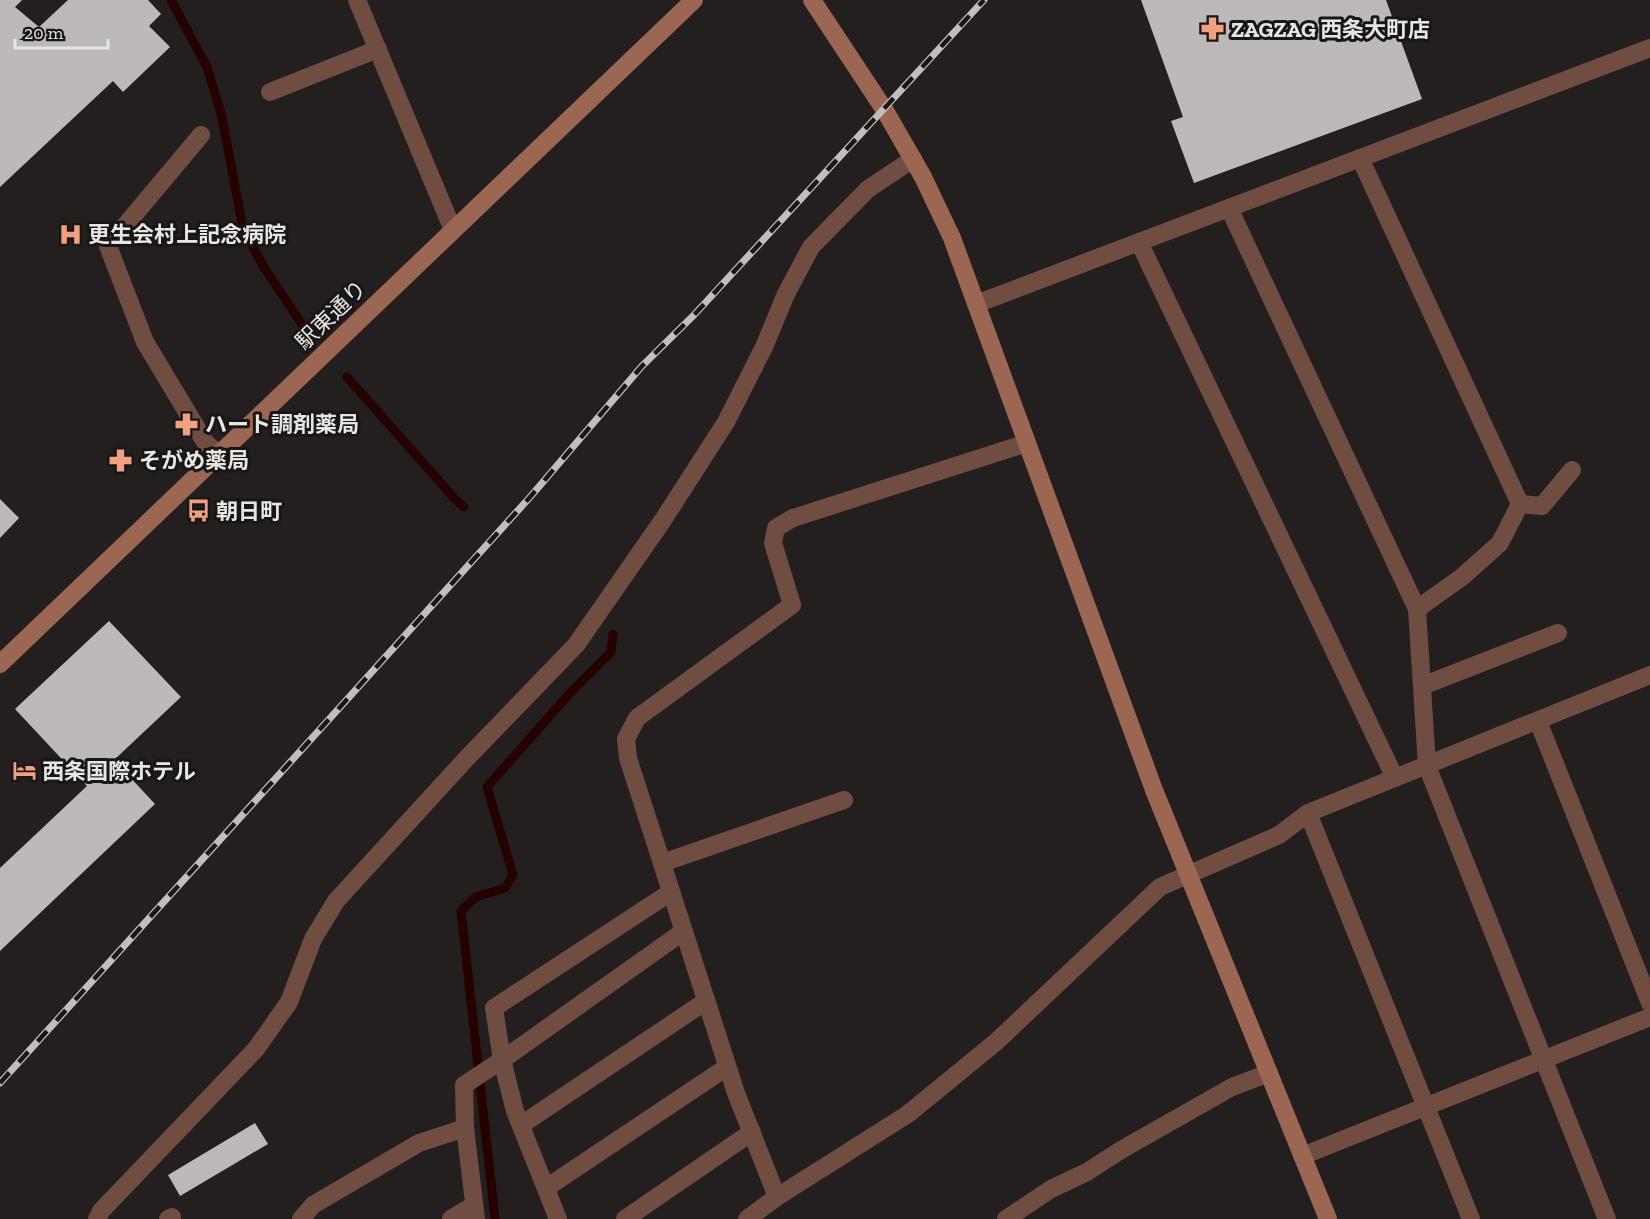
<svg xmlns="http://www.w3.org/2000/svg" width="1650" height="1219" font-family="'Zilla Slab','Noto Sans JP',serif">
<rect width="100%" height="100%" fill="#221f1e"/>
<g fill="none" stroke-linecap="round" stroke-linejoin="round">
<g stroke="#250200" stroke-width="9">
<polyline points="171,0 207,67 221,113 243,228 263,266 307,332"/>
<polyline points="347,377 455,499 464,507"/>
<polyline points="495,1219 461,911 476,897 505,888 513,875 487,787 570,693 611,652 613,634"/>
</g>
</g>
<g fill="#bdb9b8">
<polygon points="0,0 22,0 15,7 39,27 68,0 148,0 161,14 149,26 170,47 123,92 113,81 0,187"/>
<polygon points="1141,0 1386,0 1422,99 1194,183 1171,121 1183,117"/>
<polygon points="0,499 19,518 0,538"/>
<polygon points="109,621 181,697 114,760 155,804 0,951 0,868 87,786 15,709"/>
<polygon points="255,1123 268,1144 180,1196 168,1175"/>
</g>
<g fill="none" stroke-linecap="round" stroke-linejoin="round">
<g stroke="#6f4e41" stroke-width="18">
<polyline points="502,1060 684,931"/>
<polyline points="521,1125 706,1001"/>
<polyline points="546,1188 727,1067"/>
<polyline points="97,1219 101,1211 256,1049 289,1002 313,939 336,901 466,759 576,645 663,520 726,422 764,347 786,294"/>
<polyline points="168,1219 172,1217"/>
<polyline points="451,1219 474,1205"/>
<polyline points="625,1219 752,1132"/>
</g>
<g stroke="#6f4e41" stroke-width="18">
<polyline points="357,0 453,230"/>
<polyline points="270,92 378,49"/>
<polyline points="201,135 108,246 145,342 205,442 219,455"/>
<polyline points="1360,158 1520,504"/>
<polyline points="1229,208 1417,609 1427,766 1607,1219"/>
<polyline points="1139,242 1395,778"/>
<polyline points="786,294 811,247 868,189 913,159"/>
<polyline points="976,304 1650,48"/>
<polyline points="1417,609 1462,577 1500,543 1520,504 1542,506 1572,470"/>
<polyline points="1422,686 1558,633"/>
<polyline points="1538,721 1650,1003"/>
<polyline points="1308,813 1471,1219"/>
<polyline points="662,863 844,800"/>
<polyline points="1302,1156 1650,1017"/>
<polyline points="777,1197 736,1093 628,758 626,739 637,718 792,605 773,543 776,528 793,518 1027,443"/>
<polyline points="301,1219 313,1205 419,1143 465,1128"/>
<polyline points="476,1219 465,1128 464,1085 502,1060"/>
<polyline points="558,1219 515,1111 502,1060 494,1008 671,892"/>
<polyline points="747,1219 777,1197 908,1114 996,1042 1160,887 1279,835 1308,813 1650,675"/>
<polyline points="1006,1219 1051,1189 1087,1172 1121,1150 1232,1087 1269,1073"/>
</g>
<g stroke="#9c6752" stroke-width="18">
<polyline points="812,0 884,109 923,177 952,238 1154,790 1328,1219"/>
<polyline points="0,664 694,0"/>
</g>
<defs>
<polyline id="rail" points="0,1083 531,496 642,366 694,315 984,0"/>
</defs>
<use href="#rail" stroke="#c1bebd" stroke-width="7"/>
<use href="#rail" stroke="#191615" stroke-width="4.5" stroke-dasharray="14" stroke-linecap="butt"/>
</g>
<defs>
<symbol id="pharmacy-bare" viewBox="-9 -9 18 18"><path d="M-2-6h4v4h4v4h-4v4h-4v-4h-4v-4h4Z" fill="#f2a080" stroke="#191615" stroke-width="2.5" paint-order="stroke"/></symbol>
<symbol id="hospital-bare" viewBox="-9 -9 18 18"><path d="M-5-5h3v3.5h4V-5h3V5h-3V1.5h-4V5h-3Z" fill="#f2a080" stroke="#191615" stroke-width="2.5" paint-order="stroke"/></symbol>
<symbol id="bus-bare" viewBox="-9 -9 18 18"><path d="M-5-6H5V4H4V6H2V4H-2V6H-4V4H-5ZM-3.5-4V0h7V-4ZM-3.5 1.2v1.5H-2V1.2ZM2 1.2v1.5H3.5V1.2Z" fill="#f2a080" stroke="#191615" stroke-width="2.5" paint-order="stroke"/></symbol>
<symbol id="hotel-bare" viewBox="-9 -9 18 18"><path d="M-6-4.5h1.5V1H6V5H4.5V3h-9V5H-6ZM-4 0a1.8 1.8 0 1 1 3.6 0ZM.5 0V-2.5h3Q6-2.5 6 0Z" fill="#f2a080" stroke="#191615" stroke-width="2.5" paint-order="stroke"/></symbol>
</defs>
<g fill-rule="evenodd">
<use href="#pharmacy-bare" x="1196" y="12" width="33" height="33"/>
<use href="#hospital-bare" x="54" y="218" width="33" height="33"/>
<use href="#pharmacy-bare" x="170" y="408" width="33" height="33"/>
<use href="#pharmacy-bare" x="104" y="444" width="33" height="33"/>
<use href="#bus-bare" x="182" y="494" width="33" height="33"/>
<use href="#hotel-bare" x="8" y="754" width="33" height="33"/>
</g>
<g text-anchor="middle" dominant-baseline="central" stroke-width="6" stroke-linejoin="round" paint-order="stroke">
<g font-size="22" font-weight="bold" fill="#e8e6e5" stroke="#191615" text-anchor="start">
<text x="1231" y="29">ZAGZAG 西条大町店</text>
<text x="88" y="234">更生会村上記念病院</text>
<text x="205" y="424">ハート調剤薬局</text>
<text x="139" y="460">そがめ薬局</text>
<text x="216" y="511">朝日町</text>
<text x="42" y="771">西条国際ホテル</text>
</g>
<g font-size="22" fill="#e8e6e5" stroke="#191615">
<text transform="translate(331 315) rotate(-44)">駅東通り</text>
</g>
</g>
<path d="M15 39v9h93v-9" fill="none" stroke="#e8e6e5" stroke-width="3"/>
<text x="24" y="39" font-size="18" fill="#e8e6e5" stroke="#191615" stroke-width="4.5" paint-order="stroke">20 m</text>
</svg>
